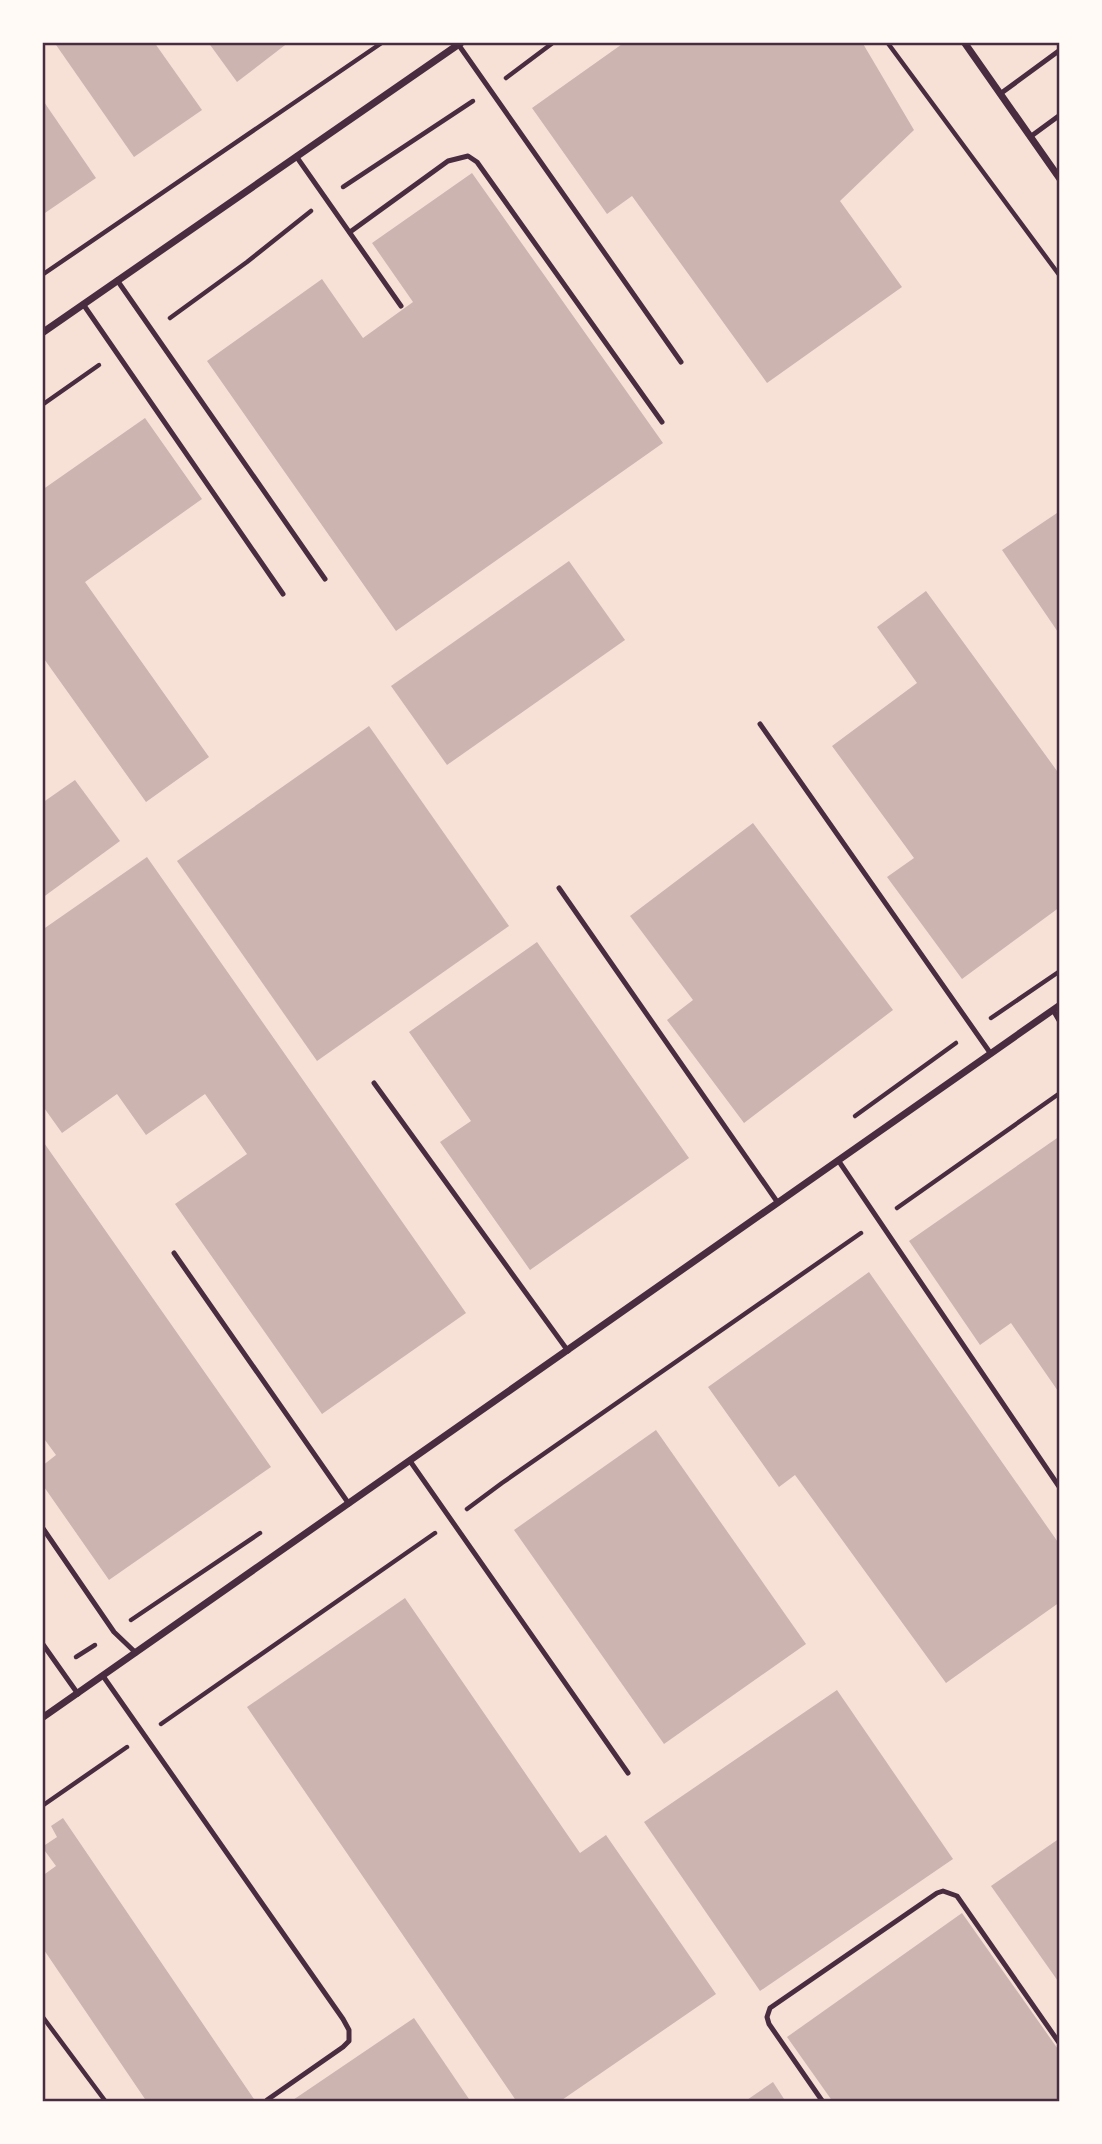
<svg xmlns="http://www.w3.org/2000/svg" width="1102" height="2144" font-family="Ubuntu,sans-serif">
<rect width="100%" height="100%" fill="#f7e1d7"/>
<g fill="#ccb4b1">
<polygon points="54,42 154,42 202,110 134,157"/>
<polygon points="208,42 289,42 237,82"/>
<polygon points="625,42 862,42 914,130 840,201 902,287 767,383 632,196 607,214 532,108"/>
<polygon points="42,99 96,178 42,215"/>
<polygon points="472,173 663,443 396,631 207,361 322,279 363,338 413,302 372,243"/>
<polygon points="145,418 202,499 85,582 209,757 146,802 42,656 42,490"/>
<polygon points="1060,511 1060,635 1002,550"/>
<polygon points="569,561 625,640 447,765 391,686"/>
<polygon points="926,591 1060,775 1060,907 962,979 887,877 914,858 832,746 917,683 877,627"/>
<polygon points="369,726 509,926 317,1061 177,861"/>
<polygon points="75,780 120,841 42,898 42,803"/>
<polygon points="753,823 893,1010 744,1123 667,1020 693,1000 630,916"/>
<polygon points="147,857 466,1313 322,1414 175,1204 247,1154 205,1094 146,1135 117,1094 62,1133 42,1105 42,930"/>
<polygon points="537,942 689,1158 530,1270 440,1142 471,1121 409,1032"/>
<polygon points="1060,1136 1060,1394 1011,1323 980,1345 909,1241"/>
<polygon points="42,1140 271,1467 109,1580 42,1484 42,1466 56,1455 42,1436"/>
<polygon points="869,1272 1060,1545 1060,1602 946,1683 795,1475 779,1487 708,1387"/>
<polygon points="656,1430 806,1644 664,1744 514,1530"/>
<polygon points="405,1598 580,1853 606,1835 716,1994 559,2102 517,2102 247,1707"/>
<polygon points="837,1690 953,1859 760,1991 644,1822"/>
<polygon points="63,1818 256,2102 147,2102 42,1947 42,1876 56,1866 42,1847 57,1837 51,1826"/>
<polygon points="1060,1838 1060,1984 991,1886"/>
<polygon points="962,1913 1060,2052 1060,2102 833,2102 787,2037"/>
<polygon points="414,2018 471,2102 290,2102"/>
<polygon points="773,2082 786,2102 744,2102"/>
</g>
<g fill="none" stroke-linecap="round" stroke-linejoin="round">
<g stroke="#4a2c40" stroke-width="4.5">
<polyline points="887,42 1060,276"/>
<polyline points="506,78 554,42"/>
<polyline points="343,187 473,101"/>
<polyline points="42,275 383,42"/>
<polyline points="170,318 247,262 311,211"/>
<polyline points="42,405 99,365"/>
<polyline points="991,1018 1060,971"/>
<polyline points="855,1116 956,1043"/>
<polyline points="897,1208 1060,1093"/>
<polyline points="467,1509 502,1483 861,1233"/>
<polyline points="131,1620 260,1533"/>
<polyline points="76,1657 95,1645"/>
<polyline points="161,1724 435,1533"/>
<polyline points="42,1806 127,1747"/>
<polyline points="42,2016 106,2102"/>
</g>
<g stroke="#4a2c40" stroke-width="5">
<polyline points="458,44 681,362"/>
<polyline points="1000,94 1060,50"/>
<polyline points="1030,137 1060,115"/>
<polyline points="296,156 401,306"/>
<polyline points="350,232 448,161 468,156 477,162 662,422"/>
<polyline points="117,280 325,579"/>
<polyline points="83,304 283,594"/>
<polyline points="760,724 991,1054"/>
<polyline points="559,888 778,1203"/>
<polyline points="1053,1010 1060,1022"/>
<polyline points="374,1083 568,1351"/>
<polyline points="838,1160 1060,1488"/>
<polyline points="174,1253 349,1504"/>
<polyline points="410,1461 628,1773"/>
<polyline points="42,1527 114,1632 136,1653"/>
<polyline points="42,1643 78,1694"/>
<polyline points="103,1676 343,2019 349,2030 349,2041 343,2047 267,2100"/>
<polyline points="823,2102 769,2024 767,2017 770,2008 937,1893 943,1891 957,1896 1060,2044"/>
</g>
<g stroke="#4a2c40" stroke-width="7">
<polyline points="964,42 1060,179"/>
<polyline points="42,333 462,42"/>
<polyline points="42,1718 1060,1005"/>
</g>
</g>
<rect width="1102" height="2144" fill="none" stroke="#fffaf5" stroke-width="88"/>
<rect x="44" y="44" width="1014" height="2056" fill="none" stroke="#4a2c40" stroke-width="2.5"/>
</svg>
